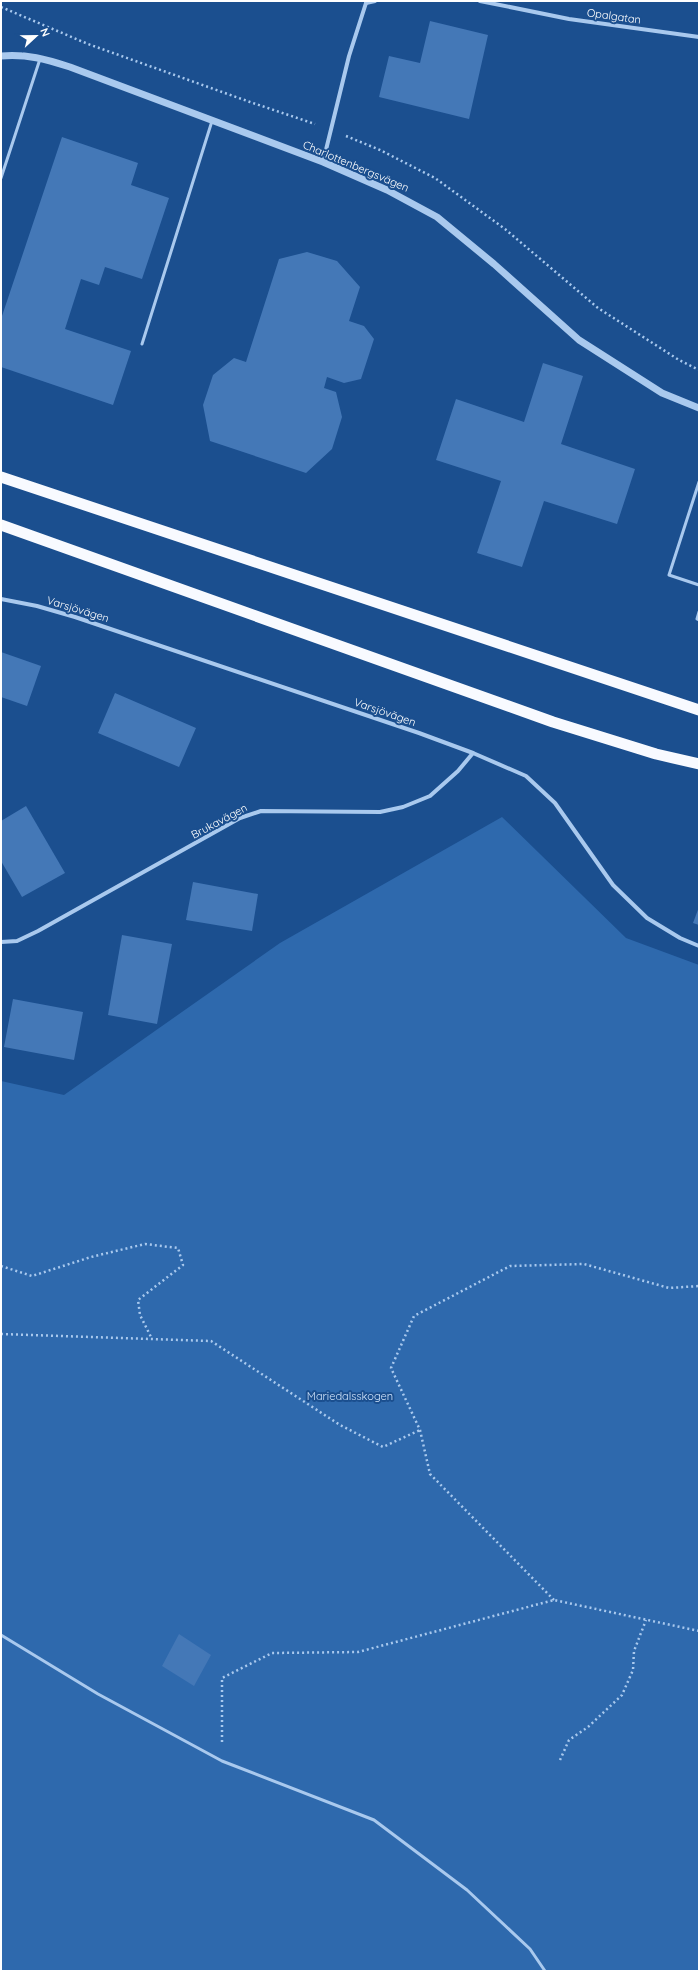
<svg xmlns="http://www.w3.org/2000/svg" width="700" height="1972" font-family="Quicksand,sans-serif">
<rect width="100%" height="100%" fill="#1b4f8f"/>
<polygon fill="#2e69ad" points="502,817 626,938 699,965 699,1971 1,1971 1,1081 64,1095 280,943"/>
<g fill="#4478b7">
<polygon points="430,21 488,35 469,119 379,97 389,56 420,63"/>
<polygon points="62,137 138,163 131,185 169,198 142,279 105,267 99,285 81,279 65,329 131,351 113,405 1,367 1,319"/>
<polygon points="307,252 337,261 360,287 349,321 364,326 374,339 361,379 344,383 327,377 324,388 336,392 342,417 332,449 306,473 210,441 203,405 213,375 234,358 246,362 279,259"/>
<polygon points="543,363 583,376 561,444 635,469 617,524 544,501 522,567 477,553 501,481 436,460 456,399 524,422"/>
<polygon points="1,652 41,666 27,706 1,697"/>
<polygon points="115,693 196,728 179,767 98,733"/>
<polygon points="26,806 65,873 22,897 1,861 1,821"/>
<polygon points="193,882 258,894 252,931 186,920"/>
<polygon points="699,907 699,925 693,923"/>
<polygon points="122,935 172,944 157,1024 108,1015"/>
<polygon points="13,999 83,1012 74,1060 4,1047"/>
<polygon points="179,1634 211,1655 194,1686 162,1666"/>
</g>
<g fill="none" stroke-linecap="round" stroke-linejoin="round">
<g stroke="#a9c9ee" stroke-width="2.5" stroke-dasharray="2 3" stroke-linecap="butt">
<polyline points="1,7 88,44 250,102 315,124"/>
<polyline points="346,136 380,150 435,178 505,229 598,308 679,360 699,370"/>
<polyline points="1,1266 32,1276 91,1257 145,1244 178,1248 183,1265 138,1300 140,1315 152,1339"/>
<polyline points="1,1334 211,1341 340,1425 383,1447 420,1430"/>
<polyline points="554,1600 430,1474 420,1430 391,1368 414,1316 510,1266 584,1264 669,1288 699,1286"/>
<polyline points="222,1742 222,1678 272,1653 358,1652 554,1600 699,1631"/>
<polyline points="560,1760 569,1740 588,1727 622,1695 633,1670 634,1651 646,1620"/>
</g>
<g stroke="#a9c9ee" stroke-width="3">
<polyline points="1,178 40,59"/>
<polyline points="142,344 212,121"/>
<polyline points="699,482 669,575 699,585"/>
<polyline points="699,612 697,619 699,620"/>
<polyline points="1,1635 98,1694 222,1761 374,1820 467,1890 530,1949 545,1971"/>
</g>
<g stroke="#a9c9ee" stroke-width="4">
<polyline points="480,1 569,19 699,37"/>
<polyline points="366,3 375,1"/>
<polyline points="323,162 349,56 366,3"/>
<polyline points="1,599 37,606 75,617 419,733 473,753 526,776 555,803 613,885 647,918 680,938 699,946"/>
<polyline points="1,942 17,941 38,931 240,818 261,811 380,812 403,807 430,796 458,771 473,753"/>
</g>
<path stroke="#a9c9ee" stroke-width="7" d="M 1,56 C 28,54 45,59 70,67 L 323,162 L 387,190 L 437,217 L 494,264 L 579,340 L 662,393 L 699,408"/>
<g stroke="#f8faff" stroke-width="11">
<polyline points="1,477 699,710"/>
<polyline points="1,525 553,722 656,754 699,764"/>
</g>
</g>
<g text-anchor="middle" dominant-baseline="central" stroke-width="4" stroke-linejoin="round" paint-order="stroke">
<g font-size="11" fill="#fff" stroke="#1b4f8f">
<text transform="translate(614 16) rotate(8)">Opalgatan</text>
<text transform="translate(356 166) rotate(23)">Charlottenbergsvägen</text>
<text transform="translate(78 609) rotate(17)">Varsjövägen</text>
<text transform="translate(385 712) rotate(19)">Varsjövägen</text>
<text transform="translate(219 821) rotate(-28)">Brukavägen</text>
</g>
<g font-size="11" fill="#cfe3fa" stroke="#1b4f8f">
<text x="350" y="1396">Mariedalsskogen</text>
</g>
</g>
<rect width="700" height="1972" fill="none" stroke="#ffffff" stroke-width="4"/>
<g transform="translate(36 36) rotate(68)" stroke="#1b4f8f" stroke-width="3" paint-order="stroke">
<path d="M0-3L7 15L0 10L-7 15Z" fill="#ffffff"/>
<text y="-6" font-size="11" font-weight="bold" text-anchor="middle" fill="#ffffff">N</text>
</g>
</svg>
